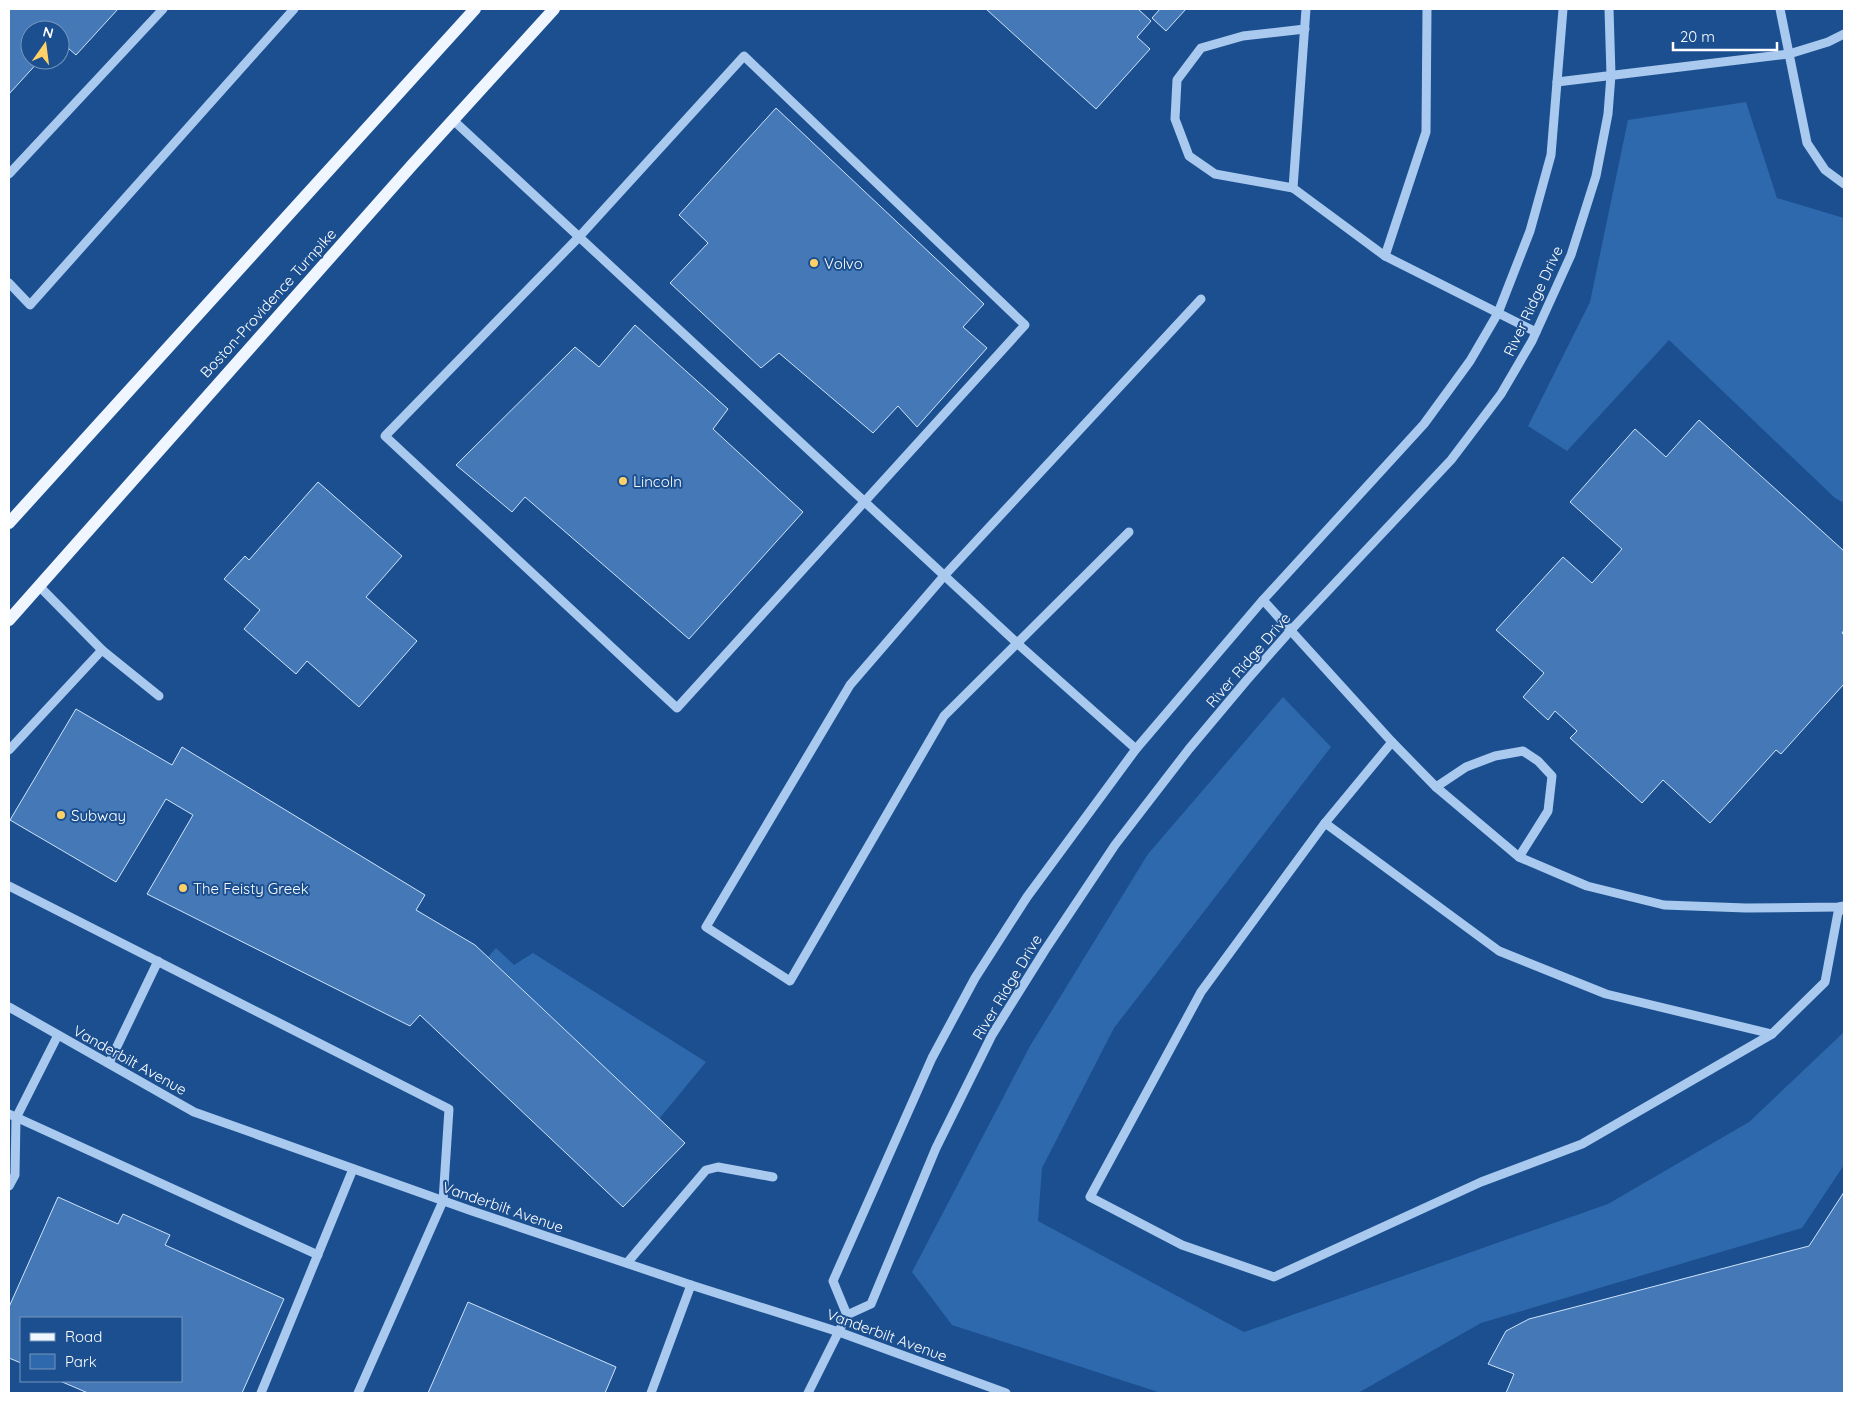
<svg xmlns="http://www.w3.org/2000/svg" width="1853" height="1402" font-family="Quicksand,sans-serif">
<rect width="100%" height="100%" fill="#1b4f8f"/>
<g fill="#2e69ad">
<polygon points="1746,102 1777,198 1844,218 1844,503 1835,498 1669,340 1567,451 1528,426 1590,302 1628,120"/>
<polygon points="1283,697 1331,747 1114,1028 1042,1168 1038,1221 1244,1332 1608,1204 1749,1122 1844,1032 1844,1165 1802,1228 1481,1323 1358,1393 1161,1393 952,1325 912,1272 1030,1046 1148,854"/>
<polygon points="496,948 514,965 533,953 706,1062 659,1119 488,957"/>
</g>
<g fill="#4478b7" stroke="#cfe3fa">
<polygon points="9,9 118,9 76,55 60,41 60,30 30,30 30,60 40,60 9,94"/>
<polygon points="986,9 1138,9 1151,21 1137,37 1150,49 1096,109"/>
<polygon points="1160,9 1186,9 1166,31 1152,18"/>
<polygon points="776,108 984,304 963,327 987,348 917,427 898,406 873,433 779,353 761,368 670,283 708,243 679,215"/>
<polygon points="635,325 728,409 713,429 803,512 689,639 525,497 512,512 456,465 575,347 599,367"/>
<polygon points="1699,420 1844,551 1844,630 1842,633 1844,635 1844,684 1781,754 1776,750 1710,823 1663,780 1642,803 1570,738 1577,731 1555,711 1548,720 1523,697 1544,673 1496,630 1563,557 1592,583 1622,549 1570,502 1635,429 1666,457"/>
<polygon points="318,482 402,556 366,597 417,641 359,707 307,661 296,674 244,629 260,610 224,579 245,556 249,560"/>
<polygon points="76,709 172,765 182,747 425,895 416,910 475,945 685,1143 623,1207 420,1015 410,1026 147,894 193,815 166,799 116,882 10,820"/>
<polygon points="1844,1192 1844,1393 1506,1393 1514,1374 1488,1364 1506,1331 1529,1319 1809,1246"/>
<polygon points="58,1197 118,1224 123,1214 170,1235 165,1245 284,1299 242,1393 88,1393 60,1381 181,1381 181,1318 21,1318 21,1363 9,1358 9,1307"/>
<polygon points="468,1302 616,1367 605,1393 428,1393"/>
</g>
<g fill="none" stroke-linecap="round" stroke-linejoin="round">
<g stroke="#a9c9ee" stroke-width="9">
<polyline points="1306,9 1293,188 1385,256 1536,332"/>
<polyline points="1780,9 1807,143 1825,170 1844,184"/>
<polygon points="744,56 1025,325 677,708 385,436 579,237"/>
<polyline points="1557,82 1789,54 1828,42 1844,34"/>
<polyline points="453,120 1018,644 1136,749"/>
<polyline points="9,174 163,9"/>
<polyline points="1293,188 1215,174 1189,156 1175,119 1177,80 1201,48 1243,36 1305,29"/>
<polyline points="1385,256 1426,132 1427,9"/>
<polyline points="9,283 30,305 294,9"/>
<polyline points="1129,532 944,716 790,981 706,927 850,685 944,576 1201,299"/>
<polyline points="1263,600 1392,742 1436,787 1466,767 1495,756 1523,751 1538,761 1552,776 1548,811 1519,857 1587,886 1664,905 1746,908 1839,907 1844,906"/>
<polyline points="102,650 159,696"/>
<polyline points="1392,742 1325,823 1499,951 1606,994 1772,1034 1825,982 1839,907 1843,910"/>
<polyline points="9,750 102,650 39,586"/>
<polyline points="1436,787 1519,857"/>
<polyline points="1325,823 1201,992 1090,1197 1182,1245 1274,1277 1481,1182 1582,1144 1772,1034"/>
<polyline points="9,886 449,1109 443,1201 358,1393"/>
<polyline points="9,1007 194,1112 472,1211 691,1285 839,1332 1006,1393"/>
<polyline points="109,1063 158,961"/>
<polyline points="9,1114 318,1255"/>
<polyline points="9,1186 15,1175 16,1118 58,1035"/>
<polyline points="627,1263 706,1170 718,1167 773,1177"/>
<polyline points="847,1315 833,1281 932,1058 975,978 1027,897 1136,749 1263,600 1424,424 1470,361 1498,313 1530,231 1551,155 1563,9"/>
<polyline points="261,1393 353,1169"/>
<polyline points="651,1393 691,1285"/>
<polyline points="808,1393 847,1315 871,1304 936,1148 992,1035 1045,950 1115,845 1189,749 1246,681 1291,630 1451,460 1501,394 1532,341 1571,255 1596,176 1608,114 1611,75 1609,9"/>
</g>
<g stroke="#f0f6ff" stroke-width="12">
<polyline points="9,523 475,9"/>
<polyline points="9,620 413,164 554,9"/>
</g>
</g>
<g fill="#ffd166" stroke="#1b4f8f" stroke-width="2">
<circle cx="814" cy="263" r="5"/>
<circle cx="623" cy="481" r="5"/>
<circle cx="61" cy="815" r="5"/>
<circle cx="183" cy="888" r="5"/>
</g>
<g text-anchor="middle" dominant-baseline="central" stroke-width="4" stroke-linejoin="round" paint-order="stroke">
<g font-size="15" fill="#fff" stroke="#1b4f8f" text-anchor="start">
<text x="824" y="263">Volvo</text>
<text x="633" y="481">Lincoln</text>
<text x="71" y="815">Subway</text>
<text x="193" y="888">The Feisty Greek</text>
</g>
<g font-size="15" fill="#fff" stroke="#1b4f8f">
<text transform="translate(1533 301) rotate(-65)">River Ridge Drive</text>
<text transform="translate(268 303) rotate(-48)">Boston-Providence Turnpike</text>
<text transform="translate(1248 660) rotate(-49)">River Ridge Drive</text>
<text transform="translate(1007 987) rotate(-59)">River Ridge Drive</text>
<text transform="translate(130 1060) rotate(29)">Vanderbilt Avenue</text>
<text transform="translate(503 1207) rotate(19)">Vanderbilt Avenue</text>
<text transform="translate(887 1335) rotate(20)">Vanderbilt Avenue</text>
</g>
</g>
<rect width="1853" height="1402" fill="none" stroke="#ffffff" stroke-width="20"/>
<rect x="20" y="1317" width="162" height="65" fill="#1b4f8f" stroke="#7695bc"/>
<rect x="30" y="1333" width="25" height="8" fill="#f0f6ff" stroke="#7695bc"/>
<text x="65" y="1342" font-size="15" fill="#ffffff">Road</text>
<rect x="30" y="1354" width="25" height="15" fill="#2e69ad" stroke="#7695bc"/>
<text x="65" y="1367" font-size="15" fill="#ffffff">Park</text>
<g transform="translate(45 45) rotate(14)"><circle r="24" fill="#1b4f8f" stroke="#7695bc"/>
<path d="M0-4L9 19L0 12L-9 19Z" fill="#ffd166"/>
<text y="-8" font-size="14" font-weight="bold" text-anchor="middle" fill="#ffffff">N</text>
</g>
<path d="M1673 42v8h104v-8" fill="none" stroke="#ffffff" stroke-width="2.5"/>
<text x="1680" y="42" font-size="15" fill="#ffffff" stroke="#1b4f8f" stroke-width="4" paint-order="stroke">20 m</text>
</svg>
